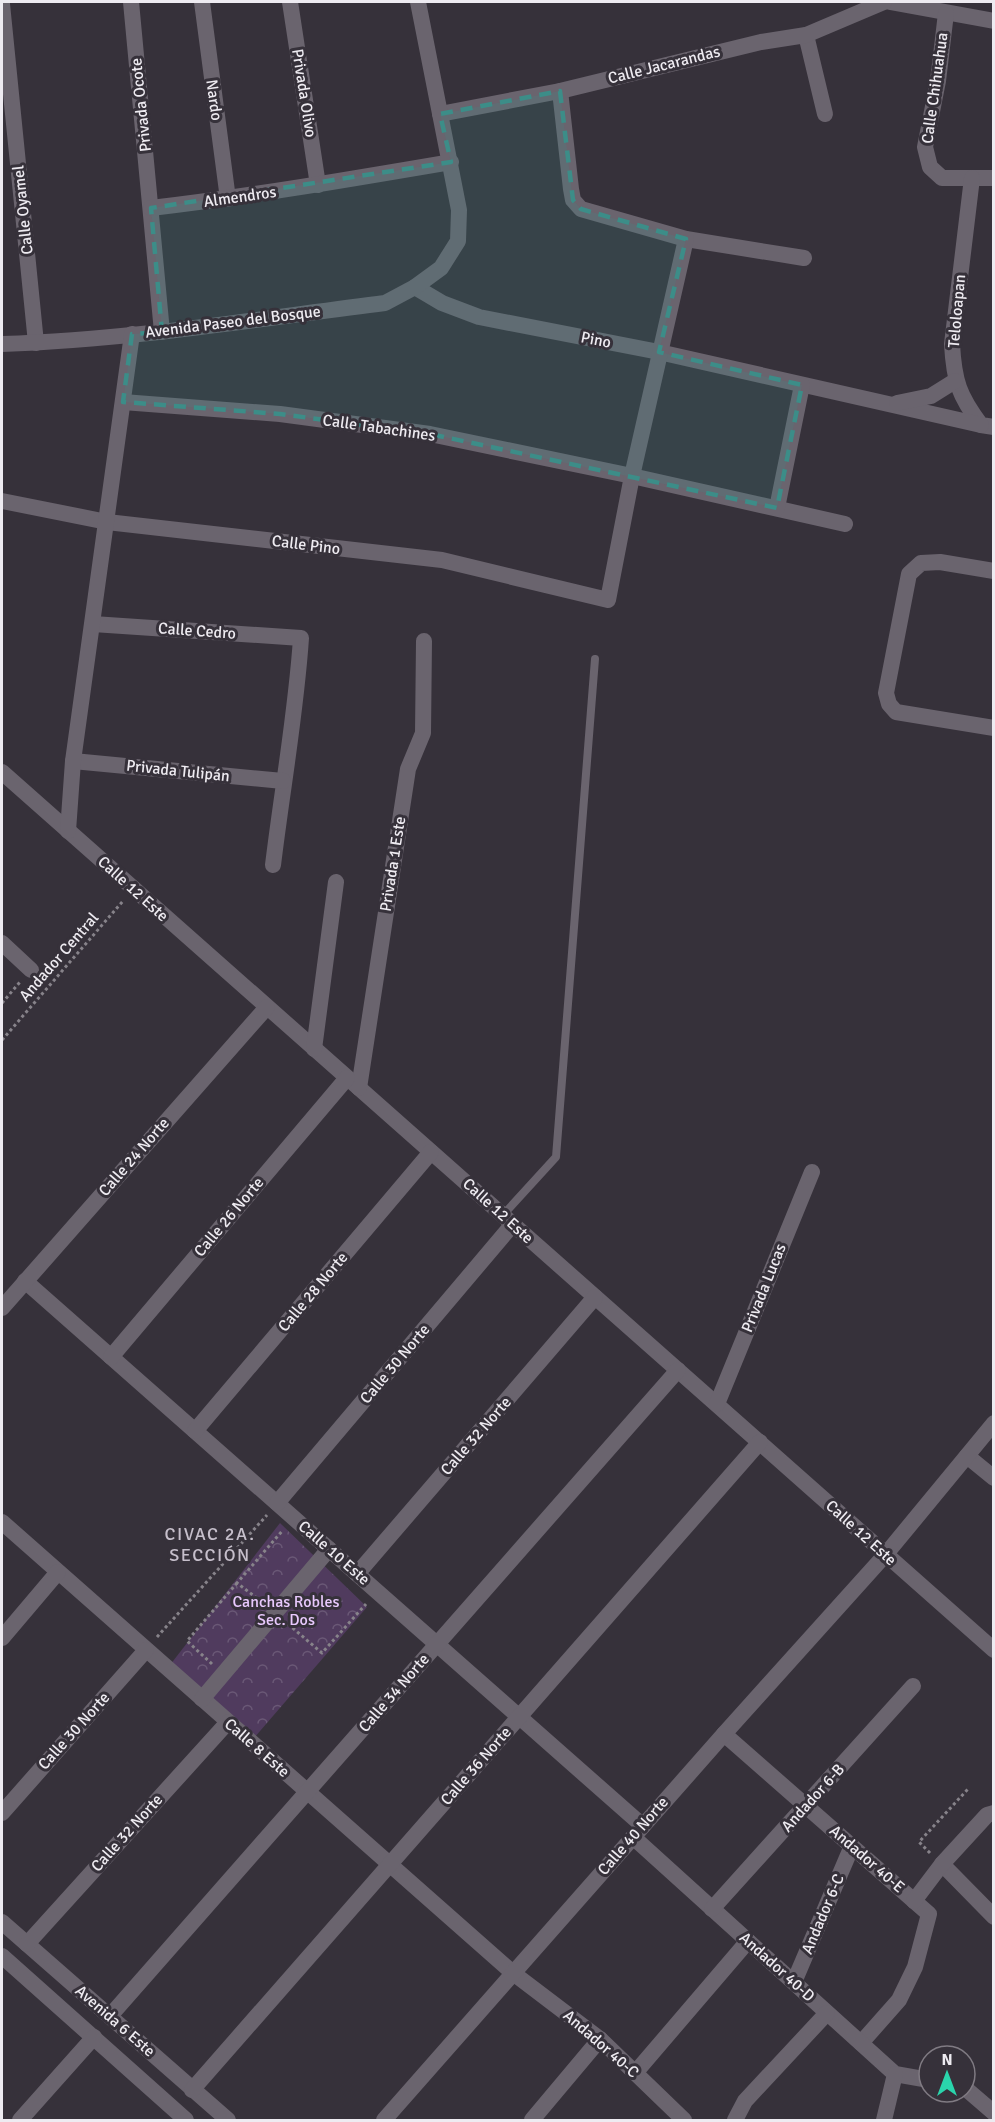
<svg xmlns="http://www.w3.org/2000/svg" width="995" height="2122" font-family="Signika,sans-serif">
<defs>
<pattern id="park-crowns" width="20" height="18" patternUnits="userSpaceOnUse" patternTransform="scale(1.5)"><rect width="20" height="18" fill="#503b5e"/><path d="M2 6a3 3 0 1 1 6 0M12 15a3 3 0 1 1 6 0" fill="none" stroke="#6a5876"/></pattern>
</defs>
<rect width="100%" height="100%" fill="#36313a"/>
<polygon fill="url(#park-crowns)" points="280,1523 367,1607 254,1738 170,1665"/>
<g fill="none" stroke-linecap="round" stroke-linejoin="round">
<g stroke="#87838a" stroke-width="3" stroke-dasharray="3 3" stroke-linecap="butt">
<polyline points="2,1003 20,982"/>
<polyline points="2,1040 123,901"/>
<polyline points="262,1602 237,1583 283,1530"/>
<polyline points="288,1624 322,1653 366,1604"/>
<polyline points="157,1637 267,1515"/>
<polyline points="212,1664 187,1641 237,1583"/>
<polyline points="930,1853 919,1842 968,1789"/>
</g>
<polyline stroke="#6a646e" stroke-width="8" points="503,1215 556,1157 595,659"/>
<g stroke="#6a646e" stroke-width="16">
<polyline points="131,2 162,332"/>
<polyline points="202,2 228,199"/>
<polyline points="290,2 318,185"/>
<polyline points="890,2 994,21"/>
<polyline points="2,4 36,343"/>
<polyline points="946,13 938,81 925,147 930,167 942,178 994,178"/>
<polyline points="806,35 825,114"/>
<polyline points="560,91 571,189 573,200 581,209 686,239 804,258"/>
<polyline points="440,114 560,91 761,42 806,35 884,2"/>
<path d="M 972,178 L 952,344 C 954,381 959,396 981,425 L 994,427"/>
<path d="M 151,208 C 252,196 351,179 451,162"/>
<polyline points="415,287 442,303 479,317 659,352 981,425"/>
<path d="M 2,344 C 130,340 258,319 385,303 L 415,287 L 441,268 L 458,241 L 459,210 L 418,2"/>
<polyline points="123,402 280,414 430,434 632,476 845,524"/>
<polyline points="897,403 931,396 955,381"/>
<polyline points="2,501 107,522 442,560 608,600 632,476 686,239"/>
<polyline points="777,508 802,385"/>
<polyline points="994,571 940,562 921,563 909,574 886,693 889,704 896,712 994,728"/>
<path d="M 93,624 L 301,638 C 296,714 282,790 273,865"/>
<polyline points="73,761 283,781"/>
<polyline points="2,772 994,1650"/>
<polyline points="68,831 73,761 132,334"/>
<polyline points="2,943 31,970"/>
<polyline points="314,1049 336,882"/>
<polyline points="359,1088 408,769 423,733 424,641"/>
<polyline points="25,1281 643,1826"/>
<polyline points="2,1308 267,1007"/>
<polyline points="111,1357 347,1078"/>
<polyline points="717,1404 812,1172"/>
<polyline points="195,1431 431,1152"/>
<polyline points="967,1456 994,1478"/>
<polyline points="277,1503 513,1224"/>
<polyline points="2,1522 513,1973 600,2039 684,2120"/>
<polyline points="357,1574 595,1297"/>
<polyline points="2,1638 58,1572"/>
<polyline points="202,1699 329,1549"/>
<polyline points="724,1734 929,1914 915,1967 899,2000 861,2043"/>
<polyline points="2,1813 146,1650"/>
<polyline points="633,1837 895,2074 929,2080"/>
<polyline points="942,1864 994,1917"/>
<polyline points="914,1901 942,1864 987,1815 994,1813"/>
<polyline points="712,1909 913,1686"/>
<polyline points="2,1922 228,2120"/>
<polyline points="27,1944 228,1722"/>
<polyline points="2,1956 186,2120"/>
<polyline points="794,1982 852,1846"/>
<polyline points="110,2016 678,1370"/>
<polyline points="635,2073 748,1941"/>
<polyline points="965,2088 994,2113"/>
<polyline points="192,2090 760,1442"/>
<polyline points="20,2120 94,2037"/>
<polyline points="384,2120 724,1734 886,1554 994,1423"/>
<polyline points="532,2120 600,2039"/>
<polyline points="735,2120 745,2101 827,2013"/>
<polyline points="884,2120 895,2074"/>
</g>
</g>
<path fill="#3c8d88" fill-opacity="0.2" stroke="#3c8d88" stroke-width="4.5" stroke-dasharray="12 8" stroke-linejoin="round" d="M 560,91 L 573,200 L 581,209 L 686,239 L 659,352 L 802,385 L 777,508 L 430,434 L 280,414 L 123,402 L 132,334 L 162,332 L 151,208 L 451,162 L 440,114 Z"/>
<g text-anchor="middle" dominant-baseline="central" stroke-width="6" stroke-linejoin="round" paint-order="stroke">
<g font-size="16" fill="#eeebf1" stroke="#36313a">
<text transform="translate(664 65) rotate(-14)">Calle Jacarandas</text>
<text transform="translate(935 88) rotate(-82)">Calle Chihuahua</text>
<text transform="translate(304 93) rotate(81)">Privada Olivo</text>
<text transform="translate(214 100) rotate(82)">Nardo</text>
<text transform="translate(141 105) rotate(-96)">Privada Ocote</text>
<text transform="translate(240 197) rotate(-8)">Almendros</text>
<text transform="translate(23 210) rotate(-96)">Calle Oyamel</text>
<text transform="translate(957 311) rotate(-85)">Teloloapan</text>
<text transform="translate(233 322) rotate(-7)">Avenida Paseo del Bosque</text>
<text transform="translate(596 340) rotate(11)">Pino</text>
<text transform="translate(379 428) rotate(8)">Calle Tabachines</text>
<text transform="translate(306 545) rotate(7)">Calle Pino</text>
<text transform="translate(197 631) rotate(4)">Calle Cedro</text>
<text transform="translate(178 771) rotate(6)">Privada Tulipán</text>
<text transform="translate(393 864) rotate(-81)">Privada 1 Este</text>
<text transform="translate(133 889) rotate(42)">Calle 12 Este</text>
<text transform="translate(59 957) rotate(-49)">Andador Central</text>
<text transform="translate(134 1157) rotate(-49)">Calle 24 Norte</text>
<text transform="translate(498 1211) rotate(42)">Calle 12 Este</text>
<text transform="translate(229 1217) rotate(-50)">Calle 26 Norte</text>
<text transform="translate(764 1288) rotate(-68)">Privada Lucas</text>
<text transform="translate(313 1292) rotate(-50)">Calle 28 Norte</text>
<text transform="translate(395 1364) rotate(-50)">Calle 30 Norte</text>
<text transform="translate(476 1436) rotate(-49)">Calle 32 Norte</text>
<text transform="translate(861 1533) rotate(42)">Calle 12 Este</text>
<text transform="translate(334 1553) rotate(41)">Calle 10 Este</text>
<text transform="translate(394 1693) rotate(-49)">Calle 34 Norte</text>
<text transform="translate(74 1731) rotate(-48)">Calle 30 Norte</text>
<text transform="translate(257 1748) rotate(41)">Calle 8 Este</text>
<text transform="translate(476 1766) rotate(-49)">Calle 36 Norte</text>
<text transform="translate(813 1798) rotate(-48)">Andador 6-B</text>
<text transform="translate(127 1833) rotate(-48)">Calle 32 Norte</text>
<text transform="translate(633 1836) rotate(-49)">Calle 40 Norte</text>
<text transform="translate(867 1859) rotate(41)">Andador 40-E</text>
<text transform="translate(823 1914) rotate(-67)">Andador 6-C</text>
<text transform="translate(777 1967) rotate(42)">Andador 40-D</text>
<text transform="translate(115 2021) rotate(41)">Avenida 6 Este</text>
<text transform="translate(601 2044) rotate(41)">Andador 40-C</text>
</g>
<g font-size="16" fill="#e8c9fd" stroke="#36313a">
<text x="286" y="1602">Canchas Robles<tspan x="286" dy="18">Sec. Dos</tspan></text>
</g>
<g font-size="18" letter-spacing="1.5" fill="#c6bfcb" stroke="#36313a">
<text x="210" y="1534">CIVAC 2A.<tspan x="210" dy="21">SECCIÓN</tspan></text>
</g>
</g>
<rect width="995" height="2122" fill="none" stroke="#eeebf1" stroke-width="6"/>
<g transform="translate(947 2074)"><circle r="28" fill="#36313a" stroke="#807b83" stroke-width="1.5"/>
<path d="M0-4.5L10 22L0 15L-10 22Z" fill="#2ad5ac"/>
<text y="-9" font-size="16" font-weight="bold" text-anchor="middle" fill="#eeebf1">N</text>
</g>
</svg>
